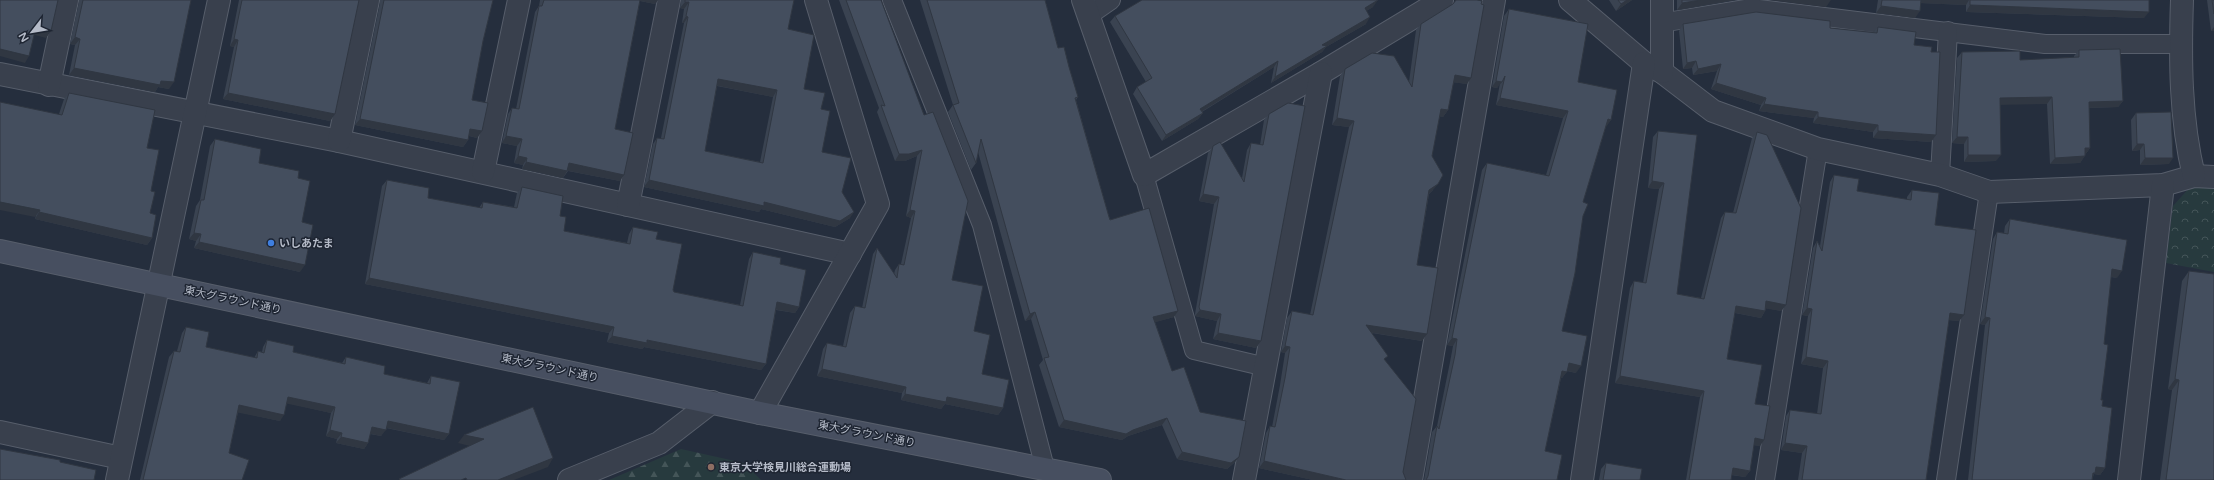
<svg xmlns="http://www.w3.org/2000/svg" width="2214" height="480" font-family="'Varela Round','Noto Sans JP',sans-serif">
<defs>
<pattern id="forest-firs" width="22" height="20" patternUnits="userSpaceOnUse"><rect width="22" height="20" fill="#273a3e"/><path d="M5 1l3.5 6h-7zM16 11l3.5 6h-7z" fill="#445558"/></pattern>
<pattern id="park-crowns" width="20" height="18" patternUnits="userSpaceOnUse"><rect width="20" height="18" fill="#273a3e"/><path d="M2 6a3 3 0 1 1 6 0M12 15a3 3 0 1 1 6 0" fill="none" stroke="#445558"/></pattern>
</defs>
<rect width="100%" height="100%" fill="#252e3d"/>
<polygon fill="url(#forest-firs)" points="681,449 744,463 761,480 609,480"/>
<polygon fill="url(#park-crowns)" points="2190,187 2214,188 2214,272 2166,263 2173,206"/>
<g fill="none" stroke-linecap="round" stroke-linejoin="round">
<defs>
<g id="lane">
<polyline points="892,0 982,225 1045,468"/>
<polyline points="1088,16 1111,0"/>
<polyline points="1661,23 1751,8 2045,44 2181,44"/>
<polyline points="1144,175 1194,350 1266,367"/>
<polyline points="1940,175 1948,31"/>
<polyline points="1765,480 1818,149"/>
<polyline points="1946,480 1989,192"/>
</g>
<g id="street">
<polyline points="1083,0 1144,175 1321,73 1442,0"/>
<polyline points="1570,0 1644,63 1662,72 1713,111 1818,149 1940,175 1989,192 2163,185 2194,176 2214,177"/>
<polyline points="1662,0 1662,72"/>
<path d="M 2182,0 C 2180,58 2180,119 2194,176"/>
<polyline points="0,74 339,141 850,254"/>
<polyline points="49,85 67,0"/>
<polyline points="339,141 368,0"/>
<polyline points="483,172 519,0"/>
<polyline points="628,205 669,0"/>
<polyline points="760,413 878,204 816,0"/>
<polyline points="0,432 121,458"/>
<polyline points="117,480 219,0"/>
<polyline points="569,480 659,443 712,402"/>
<polyline points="1244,480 1321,73"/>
<polyline points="1411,480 1494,0"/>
<polyline points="1582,480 1644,63"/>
<polyline points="2129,480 2163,185"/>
</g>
<polyline id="secondary" points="0,251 760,413 1100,480"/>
</defs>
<use href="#lane" stroke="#575e6b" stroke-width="20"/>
<use href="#street" stroke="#575e6b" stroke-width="24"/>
<use href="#secondary" stroke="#575e6b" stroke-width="24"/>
<use href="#lane" stroke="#39404d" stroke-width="18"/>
<use href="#street" stroke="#39404d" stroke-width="22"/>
<use href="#secondary" stroke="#474f60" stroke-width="22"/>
</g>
<g fill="#3a4351" fill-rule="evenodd">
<polygon points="79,0 191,0 169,89 158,87 155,92 69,75 75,45 70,44 79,2"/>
<polygon points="239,0 359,0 335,114 330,121 223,99 234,47 230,46"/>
<polygon points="380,0 493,0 483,41 472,100 482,131 477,138 469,136 468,140 463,147 355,125 380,3"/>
<polygon points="540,0 658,0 655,4 640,1 615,129 620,181 568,171 563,178 522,169 523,165 514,163 517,146 502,143 508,114 512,108 516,109 535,12 539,6"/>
<path d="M 681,0 L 794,0 L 788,29 L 804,89 L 821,109 L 822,152 L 842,192 L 850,218 L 835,227 L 761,209 L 759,212 L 644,187 L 653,144 L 657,138 L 661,138 L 684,23 L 682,23 L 684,9 L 680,8 ZM 717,86 L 773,97 L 760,162 L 705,151 Z"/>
<polygon points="839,0 881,0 924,115 952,280 974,331 982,374 1003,408 998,415 945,404 941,409 901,400 902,393 817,376 823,349 827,343 843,346 850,313 855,306 862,308 873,254 877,248 894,274 895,270 899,264 901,264 911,218 906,216 917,156 905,161 895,161 877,112 879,108"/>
<polygon points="920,0 1045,0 1058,48 1078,97 1076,100 1109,217 1174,317 1155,322 1172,371 1200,412 1239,457 1234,463 1227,469 1177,459 1162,425 1128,436 1122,440 1059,427 1039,365 1043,360 1031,319 1025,321 978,152 976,163 971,170 948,112 953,105"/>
<polygon points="1609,0 1632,0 1616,11"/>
<polygon points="1677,0 1735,0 1677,10"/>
<polygon points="1878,0 2149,0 2144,18 1966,12 1966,5 1921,3 1915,18 1876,13"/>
<polygon points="2207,0 2214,0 2214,31 2211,31"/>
<polygon points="1373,7 1366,11 1366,24 1326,47 1322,52 1271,83 1274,67 1202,112 1203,113 1198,119 1162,141 1133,94 1137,87 1146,82 1110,22 1115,16"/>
<polygon points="1509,9 1578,82 1611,120 1606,126 1583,202 1583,216 1562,331 1576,373 1567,371 1562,378 1561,378 1545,451 1557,480 1424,480 1432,432 1437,426 1450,362 1453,346 1447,345 1482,170 1487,163 1546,175 1563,118 1496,105 1500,83 1497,88 1492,87 1504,16"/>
<polygon points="1421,24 1467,84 1453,82 1448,110 1443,117 1439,116 1432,156 1433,190 1429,194 1417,265 1422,341 1372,333 1385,360 1403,472 1406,480 1313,480 1259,468 1266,433 1270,426 1272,427 1280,385 1285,353 1281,352 1287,318 1292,311 1310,315 1349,127 1332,125 1340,76 1345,69 1409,82 1416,30"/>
<polygon points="1683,24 1830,28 1874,32 1878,27 1914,45 1931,52 1936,135 1931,142 1873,138 1873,132 1813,123 1814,118 1759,111 1761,105 1711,89 1717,71 1693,75 1692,68 1683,69 1679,31"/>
<polygon points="2079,50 2123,101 2118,107 2089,108 2090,148 2085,155 2080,163 2050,164 2047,104 2000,104 1996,161 1964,162 1964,144 1952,143 1957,58 1962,52 2020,60 2074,58 2074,56"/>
<polygon points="69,93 147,148 151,191 150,213 152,238 147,245 35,219 59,114 64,99"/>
<polygon points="2136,113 2169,164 2140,165 2140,150 2132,151 2131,120"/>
<polygon points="1269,114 1261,341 1256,348 1213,339 1217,321 1195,316 1195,314 1214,204 1199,201 1208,153 1213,146 1242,178 1247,150 1251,143 1260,145 1264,120"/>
<polygon points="1658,131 1677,294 1701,298 1721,218 1725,212 1733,213 1752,138 1757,132 1786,305 1781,311 1766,308 1765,311 1761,318 1735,313 1727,359 1755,404 1760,446 1754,445 1750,471 1745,477 1731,475 1731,480 1686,480 1700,397 1615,383 1630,288 1634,281 1643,283 1659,189 1648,188 1653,137"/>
<polygon points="215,139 259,163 298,178 302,222 300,272 194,248 196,241 189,239 196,206 200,200 210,146"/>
<polygon points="1834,175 1857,191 1907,200 1907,197 1912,190 1935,225 1964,315 1959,321 1949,320 1926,480 1798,480 1802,453 1781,450 1786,416 1790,410 1817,414 1823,368 1801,364 1808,316 1802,315 1813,248 1817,241 1820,246 1830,182"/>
<polygon points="387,180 428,198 479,208 483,202 514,207 517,193 522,187 560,216 564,231 627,243 629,234 633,227 656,239 673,290 674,292 740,305 749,259 753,252 780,264 799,307 795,313 776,310 766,364 761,370 644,347 642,349 607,342 609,333 365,284 382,186"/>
<polygon points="2010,219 2117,278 2111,277 2104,344 2101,400 2102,406 2105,468 2100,475 2094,474 2092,480 1968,480 1985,325 1980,324 1993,239 1997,232 2004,233 2005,226"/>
<polygon points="2189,271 2214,480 2160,480 2172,390 2168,389 2182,281"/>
<polygon points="186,327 206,347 254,358 258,351 262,352 263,347 267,340 293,352 342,363 346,357 384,374 427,383 431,376 449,434 444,440 386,428 381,436 370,434 368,443 364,449 336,443 337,439 326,436 331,413 287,403 280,421 238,412 229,453 242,480 140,480 169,357 174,351 177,351 182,333"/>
<polygon points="1606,463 1640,480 1599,480 1601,469"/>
</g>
<g fill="#303742">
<polygon points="636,0 658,0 655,4"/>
<polygon points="1378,0 1373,7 1360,15 1365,8"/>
<polygon points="1627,0 1632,0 1616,11 1621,4"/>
<polygon points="1701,0 1735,0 1677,10 1682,3"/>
<polygon points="1770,0 1831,0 1826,7"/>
<polygon points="1919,0 1969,0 1966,5 1917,3"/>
<polygon points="685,2 689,2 684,9 680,8"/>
<polygon points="1970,5 2149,12 2144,18 1966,12"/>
<polygon points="1881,6 1920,11 1915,18 1876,13"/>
<polygon points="686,16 688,17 684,23 682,23"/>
<polygon points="1370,17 1366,24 1326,47 1322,52 1271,83 1275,77 1322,45"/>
<polygon points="36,27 51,31 46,38 31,34"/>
<polygon points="2214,27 2214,31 2211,31"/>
<polygon points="75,37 80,39 75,45 70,44"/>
<polygon points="234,39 238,40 234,47 230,46"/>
<polygon points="0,49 29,56 25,63 0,56"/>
<polygon points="1278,61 1274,67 1196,115 1200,109"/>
<polygon points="1696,61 1692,68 1683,69 1687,63"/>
<polygon points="1721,64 1717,71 1693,75 1698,69"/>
<polygon points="74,68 174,82 169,89 158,87 155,92 69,75"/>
<polygon points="1455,75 1471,78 1467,84 1450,82"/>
<polygon points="718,79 777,90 773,97 714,85"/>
<polygon points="1496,81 1502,82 1497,88 1492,87"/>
<polygon points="1716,83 1766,98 1761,105 1711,89"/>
<polygon points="228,93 335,114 330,121 223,99"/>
<polygon points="2052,97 2047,104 1995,105 2000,98"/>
<polygon points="1500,98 1568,111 1563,118 1496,105"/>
<polygon points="2123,101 2118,107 2084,108 2089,102"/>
<polygon points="1764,104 1818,112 1814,118 1759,111"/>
<polygon points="1441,109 1448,110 1443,117 1436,116"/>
<polygon points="1203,113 1198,119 1162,141 1166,135"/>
<polygon points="1818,117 1878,125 1873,132 1813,123"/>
<polygon points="1337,118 1354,121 1349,127 1332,125"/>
<polygon points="360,119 468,140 463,147 355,125"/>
<polygon points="1608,119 1611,120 1606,127 1603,126"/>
<polygon points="470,129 482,131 477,138 466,135"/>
<polygon points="1878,131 1936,135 1931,142 1873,138"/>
<polygon points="506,136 522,139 517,146 502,143"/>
<polygon points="1957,137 1968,137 1964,144 1952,143"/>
<polygon points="2137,144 2144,144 2140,150 2132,151"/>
<polygon points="2085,148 2090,148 2085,155 2080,155"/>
<polygon points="922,150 917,156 905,161 895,161 899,154"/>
<polygon points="1968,155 2001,155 1996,161 1964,162"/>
<polygon points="518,156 527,158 523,165 514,163"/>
<polygon points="2085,156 2080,163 2050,164 2055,158"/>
<polygon points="2145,158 2173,158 2169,164 2140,165"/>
<polygon points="526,162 567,171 563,178 522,169"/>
<polygon points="569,163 624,175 620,181 564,170"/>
<polygon points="649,180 764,202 854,212 850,218 835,227 761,209 759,212 644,187"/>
<polygon points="1652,181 1664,183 1659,189 1648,188"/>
<polygon points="1438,184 1433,190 1425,197 1429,190"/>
<polygon points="1203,194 1219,197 1214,204 1199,201"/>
<polygon points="0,202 40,210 35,217 0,210"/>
<polygon points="910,210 915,211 911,218 906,216"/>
<polygon points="39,212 152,238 147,245 35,219"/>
<polygon points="194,233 201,234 196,241 189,239"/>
<polygon points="199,242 305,265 300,272 194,248"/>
<polygon points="2112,269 2122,271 2117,278 2108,276"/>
<polygon points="369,278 614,327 609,333 365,284"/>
<polygon points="1766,301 1786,305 1781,311 1762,308"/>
<polygon points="777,302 799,307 795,313 773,309"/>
<polygon points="1736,306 1765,311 1761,318 1731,312"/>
<polygon points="1807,308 1812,309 1808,316 1802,315"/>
<polygon points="1200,310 1221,314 1217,321 1195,316"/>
<polygon points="1178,311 1174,317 1149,324 1153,317"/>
<polygon points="1035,312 1031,319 1025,321 1030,314"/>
<polygon points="1950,313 1964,315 1959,321 1946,320"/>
<polygon points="1985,317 1990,318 1985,325 1980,324"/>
<polygon points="1366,325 1427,334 1422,341 1362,331"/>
<polygon points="1218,333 1261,341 1256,348 1213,339"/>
<polygon points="612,336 647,340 766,364 761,370 644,347 642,349 607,342"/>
<polygon points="1452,338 1457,339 1453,346 1447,345"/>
<polygon points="1285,346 1290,347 1285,353 1281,352"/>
<polygon points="1806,357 1828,361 1823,368 1801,364"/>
<polygon points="1569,363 1581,366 1576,373 1564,370"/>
<polygon points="822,369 906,387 902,393 817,376"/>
<polygon points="1562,371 1567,372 1562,378 1558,378"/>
<polygon points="1620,376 1704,391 1700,397 1615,383"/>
<polygon points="2175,379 2179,380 2172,390 2168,389"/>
<polygon points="905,394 947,397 1003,408 998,415 945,404 941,409 901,400"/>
<polygon points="288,397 335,407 331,413 284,403"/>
<polygon points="239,405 284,415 280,421 235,412"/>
<polygon points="1167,418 1162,425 1128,436 1122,440 1059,427 1064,420 1133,430"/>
<polygon points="388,421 449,434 444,440 383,427"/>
<polygon points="372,427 386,430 381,436 367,433"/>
<polygon points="330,430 342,433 337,439 326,436"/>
<polygon points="464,435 484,439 478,448 458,443"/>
<polygon points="341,437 368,443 364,449 336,443"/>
<polygon points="1755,438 1764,440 1760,446 1751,445"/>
<polygon points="1785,443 1807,446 1802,453 1781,450"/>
<polygon points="1182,452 1239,457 1234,463 1227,469 1177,459"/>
<polygon points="553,458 548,467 514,480 498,480"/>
<polygon points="1264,461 1346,480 1313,480 1259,468"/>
<polygon points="2096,467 2105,468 2100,475 2094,474 2090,480"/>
<polygon points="1733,468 1750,471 1745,477 1728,474"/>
</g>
<g fill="#444e5e" stroke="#303742" fill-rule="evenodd">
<polygon points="0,0 58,0 51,31 36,27 29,56 0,49"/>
<polygon points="83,0 191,0 174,82 161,81 160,85 74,68 80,39 75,37"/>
<polygon points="242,0 359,0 335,114 228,93 238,40 234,39"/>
<polygon points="384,0 493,0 483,41 472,100 488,103 482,131 470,129 468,140 360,119"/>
<polygon points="544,0 640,0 615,129 633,133 624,175 569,163 567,171 526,162 527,158 518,156 522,139 506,136 512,108 519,109 539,6 542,6"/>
<path d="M 685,0 L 794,0 L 788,29 L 814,35 L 804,89 L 825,93 L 821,109 L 830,111 L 822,152 L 851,158 L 842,192 L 854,212 L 840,221 L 764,202 L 764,206 L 649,180 L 657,138 L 664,139 L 688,17 L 686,16 L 689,2 L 685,2 ZM 718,79 L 777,90 L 763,163 L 705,151 Z"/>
<polygon points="846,0 881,0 924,115 933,112 968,201 952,280 983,286 974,331 990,335 982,374 1009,380 1003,408 947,397 946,402 905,394 906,387 822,369 827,343 846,347 855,306 865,308 877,248 897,278 899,264 904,265 915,211 910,210 922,150 909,154 899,154 881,105 885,106"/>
<polygon points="927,0 1045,0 1058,48 1064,47 1069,67 1078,97 1075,98 1109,217 1110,220 1149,208 1178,311 1153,317 1172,371 1184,367 1200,412 1246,421 1239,457 1231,463 1182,452 1167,418 1133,430 1126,434 1064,420 1044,358 1049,357 1035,312 1030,314 981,139 976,163 953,105 959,103"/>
<polygon points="1142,0 1378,0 1365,8 1370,17 1322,45 1327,46 1275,77 1278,61 1200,109 1203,113 1166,135 1137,87 1152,78 1115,16"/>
<polygon points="1456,0 1477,0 1482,1 1481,4 1484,5 1471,78 1455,75 1448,110 1441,109 1432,156 1443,175 1438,184 1429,190 1417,265 1438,268 1427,334 1366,325 1388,356 1384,359 1416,399 1403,472 1406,480 1346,480 1264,461 1270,426 1275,427 1285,378 1290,347 1285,346 1292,311 1313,315 1354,121 1337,118 1345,69 1372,53 1394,56 1412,87 1421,24 1453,4"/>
<polygon points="1618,0 1627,0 1621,4"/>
<polygon points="1682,0 1701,0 1682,3"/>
<polygon points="1882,0 1921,0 1920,11 1881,6"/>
<polygon points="1970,0 2149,0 2149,12 1970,5"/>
<polygon points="2212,0 2214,0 2214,14"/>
<polygon points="1509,9 1588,24 1578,82 1617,90 1611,120 1608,119 1583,202 1588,204 1583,216 1575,273 1562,331 1587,336 1581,366 1569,363 1567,372 1562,371 1545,451 1562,455 1557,480 1426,480 1428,476 1437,426 1439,429 1455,355 1457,339 1452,338 1487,163 1549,176 1568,111 1500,98 1505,76 1502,82 1496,81"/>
<polygon points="1756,12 1830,21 1830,28 1877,33 1878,27 1916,32 1914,45 1932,47 1931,52 1940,52 1936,135 1878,131 1878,125 1818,117 1818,112 1764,104 1766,98 1716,83 1721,64 1698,69 1696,61 1687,63 1683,24"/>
<polygon points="2120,49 2123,101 2089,102 2090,148 2085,148 2085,156 2055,158 2052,97 2000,98 2001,155 1968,155 1968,137 1957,137 1962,52 2020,51 2020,60 2079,57 2079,50"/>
<polygon points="69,93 155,110 147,148 159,150 151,191 155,192 150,213 156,215 152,238 39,212 40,210 0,202 0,102 62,115"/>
<polygon points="1288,103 1305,106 1261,341 1218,333 1221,314 1200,310 1199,307 1219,197 1203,194 1213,146 1220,142 1244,182 1251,143 1263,145 1269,114"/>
<polygon points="2171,112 2173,158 2145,158 2144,144 2137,144 2136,113"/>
<polygon points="1658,131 1697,135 1677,294 1704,299 1725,212 1736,213 1757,132 1767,135 1801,208 1786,305 1766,301 1765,311 1736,306 1727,359 1762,365 1755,404 1770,406 1764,440 1755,438 1750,471 1733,468 1731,480 1689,480 1704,391 1620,376 1634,281 1646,283 1664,183 1652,181"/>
<polygon points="215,139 261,149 259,163 299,171 298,178 310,181 302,222 313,225 305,265 199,242 201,234 194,233 201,200 204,200"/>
<polygon points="1834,175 1859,179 1857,191 1911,200 1912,190 1939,193 1935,225 1976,230 1964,315 1950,313 1926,480 1802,480 1807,446 1785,443 1790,410 1821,414 1828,361 1806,357 1812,309 1807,308 1817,241 1822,251"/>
<polygon points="387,180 429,188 428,198 482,208 483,202 517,208 522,187 563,196 560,216 566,217 564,231 630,244 633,227 658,232 656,239 682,244 673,290 674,292 743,306 753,252 781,258 780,264 806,270 799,307 777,302 766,364 647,340 647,343 612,336 614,327 369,278"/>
<polygon points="2010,219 2127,240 2122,271 2112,269 2104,344 2108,345 2101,400 2103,400 2102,406 2112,408 2105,468 2096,467 2095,473 2093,473 2092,480 1972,480 1990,318 1985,317 1997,232 2008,234"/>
<polygon points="2189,271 2214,274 2214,480 2166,480 2179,380 2175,379"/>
<polygon points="186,327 209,332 206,347 257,358 258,351 264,353 267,340 294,346 293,352 345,364 346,357 385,366 384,374 430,384 431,376 460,382 449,434 388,421 386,430 372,427 368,443 341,437 342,433 330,430 335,407 288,397 284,415 239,405 229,453 249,460 242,480 143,480 174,351 180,352"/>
<polygon points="533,407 553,458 498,480 467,480 466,478 461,480 400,480 399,479 484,439 464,435"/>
<polygon points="0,449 60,460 60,462 96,470 94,480 0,480"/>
<polygon points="1606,463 1642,469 1640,480 1603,480"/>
</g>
<circle fill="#3f7fe0" stroke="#1e2532" stroke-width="1.5" cx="271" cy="243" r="4"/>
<circle fill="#8d6e63" stroke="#1e2532" stroke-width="1.5" cx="711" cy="467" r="4"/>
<g text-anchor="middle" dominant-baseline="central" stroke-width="3" stroke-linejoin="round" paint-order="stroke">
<g font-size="11" font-weight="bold" fill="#b5bbc8" stroke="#1e2532" text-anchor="start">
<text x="279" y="243">いしあたま</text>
<text x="719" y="467">東京大学検見川総合運動場</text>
</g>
<g font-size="11" fill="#b5bbc8" stroke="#1e2532">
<text transform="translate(233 300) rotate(12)">東大グラウンド通り</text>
<text transform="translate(550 368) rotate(12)">東大グラウンド通り</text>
<text transform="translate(867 434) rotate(11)">東大グラウンド通り</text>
</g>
</g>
<g transform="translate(32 32) rotate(239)" stroke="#1e2532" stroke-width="3" paint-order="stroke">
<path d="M0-3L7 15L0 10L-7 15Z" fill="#b5bbc8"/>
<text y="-6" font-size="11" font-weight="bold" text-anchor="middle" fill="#b5bbc8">N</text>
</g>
</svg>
